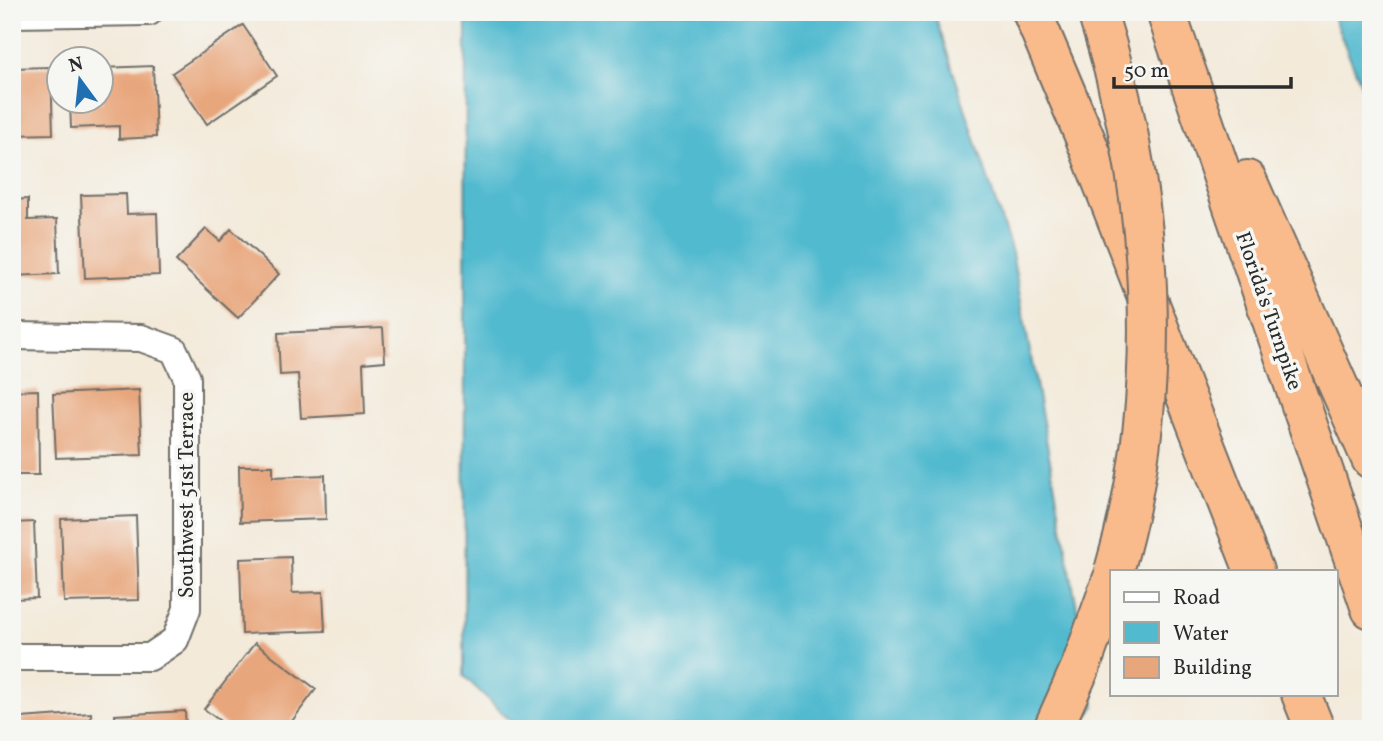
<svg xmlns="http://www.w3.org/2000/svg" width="1383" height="741" font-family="Vollkorn,serif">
<rect width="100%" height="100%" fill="#f6f6f2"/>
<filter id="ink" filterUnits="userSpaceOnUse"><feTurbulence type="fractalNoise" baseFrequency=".0143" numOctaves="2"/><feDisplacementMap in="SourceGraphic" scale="14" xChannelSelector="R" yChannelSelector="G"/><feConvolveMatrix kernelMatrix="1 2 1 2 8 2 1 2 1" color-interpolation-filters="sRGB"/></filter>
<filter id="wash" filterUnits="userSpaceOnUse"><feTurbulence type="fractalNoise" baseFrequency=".00686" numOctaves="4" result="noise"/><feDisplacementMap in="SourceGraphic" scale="28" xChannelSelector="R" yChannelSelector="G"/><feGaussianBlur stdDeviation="1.57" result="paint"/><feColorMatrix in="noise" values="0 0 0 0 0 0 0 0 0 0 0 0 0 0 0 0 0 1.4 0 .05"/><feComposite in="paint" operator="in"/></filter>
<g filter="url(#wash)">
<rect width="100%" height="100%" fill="#f3eada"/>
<g fill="#51bacf" stroke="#3e727d" stroke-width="2">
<polygon points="466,12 934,12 1012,253 1095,706 1079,727 517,727 464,676"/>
<polygon points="1331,12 1371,12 1371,108"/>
</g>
<g id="blocks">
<g fill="#e8a67c">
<polygon points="243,25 277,76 207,124 172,73"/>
<polygon points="153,66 156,137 119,139 119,126 71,128 70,102 102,102 102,68"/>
<polygon points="51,67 53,134 12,135 12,68"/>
<polygon points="126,194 127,214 157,213 159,275 85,278 81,195"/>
<polygon points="28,199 28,220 57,219 59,274 12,276 12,200"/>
<polygon points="206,229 220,241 231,229 279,274 238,318 176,261"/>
<polygon points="383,328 385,361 363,363 365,414 301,418 298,374 280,375 278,333"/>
<polygon points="38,390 39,475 12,475 12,391"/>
<polygon points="139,390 142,455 56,458 53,394"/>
<polygon points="239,466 273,466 273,477 325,475 326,519 240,522"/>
<polygon points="136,516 139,600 64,602 61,519"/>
<polygon points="34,522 37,598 12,599 12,523"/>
<polygon points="291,557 292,593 323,592 325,631 242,634 240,559"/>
<polygon points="255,643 316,689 286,729 231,729 204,709"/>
<polygon points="185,711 186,729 116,729 115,715"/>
<polygon points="91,713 92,729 22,729 21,718"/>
</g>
</g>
</g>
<g filter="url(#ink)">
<use href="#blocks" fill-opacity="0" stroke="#716e68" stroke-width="2"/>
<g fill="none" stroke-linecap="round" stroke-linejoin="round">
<defs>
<g id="minor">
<polyline points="12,14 149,12"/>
<polyline points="12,336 141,338 174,350 187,378 187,609 175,640 150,657 12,657"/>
</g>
<g id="motorway">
<polyline points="1032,12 1085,138 1254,571"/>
<polyline points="1166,12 1371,609"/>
<polyline points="1247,180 1371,459"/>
<polyline points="1301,694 1315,729"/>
<polyline points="1053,729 1081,666 1112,580"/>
</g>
</defs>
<use href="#minor" stroke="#716e68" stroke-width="30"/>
<use href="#motorway" stroke="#716e68" stroke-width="42"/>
<use href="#minor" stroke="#fff" stroke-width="26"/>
<use href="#motorway" stroke="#fabb8c" stroke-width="38"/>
<defs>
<path id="motorway-bridge" d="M 1097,12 C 1154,192 1168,388 1114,571"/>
</defs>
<use href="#motorway-bridge" stroke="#716e68" stroke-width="42" stroke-linecap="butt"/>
<use href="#motorway-bridge" stroke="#fabb8c" stroke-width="38"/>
</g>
</g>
<g text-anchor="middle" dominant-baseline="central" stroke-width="7" stroke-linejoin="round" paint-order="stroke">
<g font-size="21" fill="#2b2b2b" stroke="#f6f6f2">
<text transform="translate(1268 311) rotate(71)">Florida's Turnpike</text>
<text transform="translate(187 495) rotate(-90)">Southwest 51st Terrace</text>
</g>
</g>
<rect width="1383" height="741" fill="none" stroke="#f6f6f2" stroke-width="42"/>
<rect x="1110" y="570" width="228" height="126" fill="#f6f6f2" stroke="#a5a5a2" stroke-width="2"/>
<rect x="1124" y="592" width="35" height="10" fill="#ffffff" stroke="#a5a5a2" stroke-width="2"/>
<text x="1173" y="604" font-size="21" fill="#2b2b2b">Road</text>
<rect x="1124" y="622" width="35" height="21" fill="#51bacf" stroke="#a5a5a2" stroke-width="2"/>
<text x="1173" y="640" font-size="21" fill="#2b2b2b">Water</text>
<rect x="1124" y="657" width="35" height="21" fill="#e8a67c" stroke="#a5a5a2" stroke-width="2"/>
<text x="1173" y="674" font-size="21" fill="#2b2b2b">Building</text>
<g transform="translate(80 80) rotate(345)"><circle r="33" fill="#f6f6f2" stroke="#a5a5a2" stroke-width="2"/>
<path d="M0-5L12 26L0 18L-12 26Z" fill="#1f6fb2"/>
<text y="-10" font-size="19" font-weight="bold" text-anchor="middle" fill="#2b2b2b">N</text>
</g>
<path d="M1114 77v10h177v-10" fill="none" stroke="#2b2b2b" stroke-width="3.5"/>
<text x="1124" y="77" font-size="21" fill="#2b2b2b" stroke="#f6f6f2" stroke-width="5" paint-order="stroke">50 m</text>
</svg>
